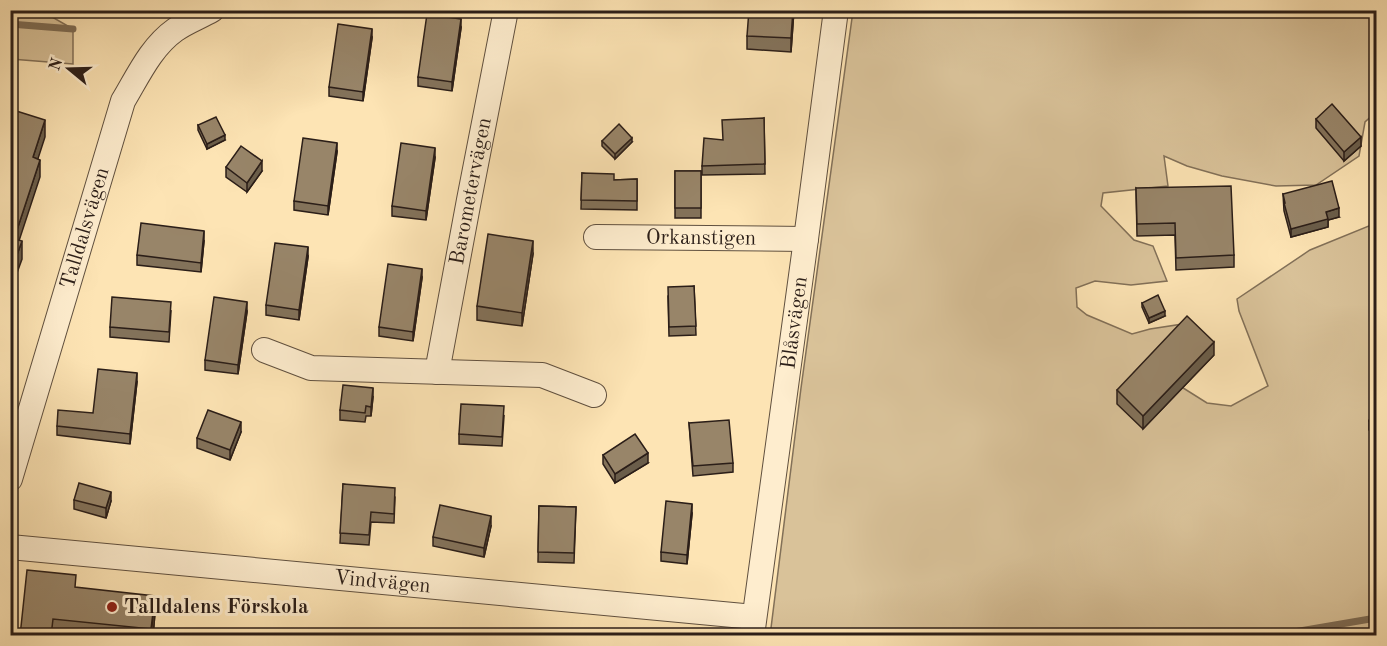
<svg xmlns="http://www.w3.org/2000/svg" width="1387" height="646" font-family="'Old Standard TT',serif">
<rect width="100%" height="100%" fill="#fde4b4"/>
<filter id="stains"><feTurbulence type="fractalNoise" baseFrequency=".00333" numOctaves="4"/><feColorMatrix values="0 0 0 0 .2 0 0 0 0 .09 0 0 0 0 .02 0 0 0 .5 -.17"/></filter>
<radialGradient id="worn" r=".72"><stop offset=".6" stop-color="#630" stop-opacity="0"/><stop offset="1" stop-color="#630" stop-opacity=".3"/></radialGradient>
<g fill="#d9c299" stroke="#827058" stroke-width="1.5">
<polygon points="10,11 49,11 52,17 73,29 73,64 11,59"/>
<polygon points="853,11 1376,11 1376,112 1365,122 1359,156 1316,185 1276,186 1222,176 1187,166 1164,156 1168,186 1103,193 1101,206 1134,240 1153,246 1167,281 1131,285 1095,281 1076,288 1077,307 1087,315 1132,334 1150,329 1183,324 1180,386 1207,403 1231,406 1268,386 1239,311 1237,299 1310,250 1376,223 1376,635 770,636 801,388"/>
</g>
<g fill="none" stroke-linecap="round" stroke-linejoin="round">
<g stroke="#7e6d56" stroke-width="7">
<polyline points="10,24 73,29"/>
<polyline points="1270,636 1376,618"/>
</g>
<defs>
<g id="minor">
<path id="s1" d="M 596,237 L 806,239"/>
<polyline points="264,350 311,368 542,375 594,395"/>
<path id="s2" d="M 437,372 L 469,200 L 506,10"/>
<path id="s3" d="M 10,479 L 123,101 C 138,76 151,47 175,30 C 186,22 200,17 212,10"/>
<path id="s4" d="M 10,547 L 754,617"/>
<path id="s5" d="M 752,636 L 806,239 L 836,10"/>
</g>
</defs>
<use href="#minor" stroke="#60503f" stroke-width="26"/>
<use href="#minor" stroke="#feedce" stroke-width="24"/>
</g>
<g fill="#83725a" stroke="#2b1e18" stroke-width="1.5">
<polygon points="794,10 791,52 747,49 747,36"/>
<polygon points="461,28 452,91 418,86 418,77"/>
<polygon points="372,38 363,101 329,96 329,87"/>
<polygon points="764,118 765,174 702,175 702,166 722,140"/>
<polygon points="1316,119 1361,146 1344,161 1316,128"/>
<polygon points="198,125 225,140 207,149 198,130"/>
<polygon points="602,141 632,142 615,159 602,146"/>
<polygon points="337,152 328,215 294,210 294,201"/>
<polygon points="435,158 426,220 392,216 392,206"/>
<polygon points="226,167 262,171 247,192 226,177"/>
<rect x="675" y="171" width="26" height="47"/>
<polygon points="582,173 614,180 637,179 637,210 581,209"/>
<polygon points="1136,188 1234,255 1234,267 1176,270 1175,235 1137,236"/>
<polygon points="1283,194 1339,217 1328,220 1328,227 1291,237 1284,211"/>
<polygon points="204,241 201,272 137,265 137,255"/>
<polygon points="533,254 522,326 477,320 477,306"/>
<polygon points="308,257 299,320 266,315 266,305"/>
<polygon points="422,278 413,341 379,336 379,327"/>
<polygon points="694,286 696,335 669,336 668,296"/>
<polygon points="1142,303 1165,316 1149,323 1142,307"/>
<polygon points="171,311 169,342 110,337 110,327"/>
<polygon points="247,312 238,374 205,370 205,360"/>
<polygon points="1214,355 1143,429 1117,404 1117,390"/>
<polygon points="137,382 130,444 57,435 57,426 93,413"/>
<polygon points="373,397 371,416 366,416 365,422 340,420 340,410"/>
<polygon points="1377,402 1377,433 1369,430 1369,421"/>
<polygon points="504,416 502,446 459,444 459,434"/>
<polygon points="689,423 733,463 733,472 693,476"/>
<polygon points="241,432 230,460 197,448 197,438"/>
<polygon points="603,455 648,463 615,483 603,464"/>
<polygon points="343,484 395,497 394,523 371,522 369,545 340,543"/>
<polygon points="74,500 111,501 106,518 74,509"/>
<polygon points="539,506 576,507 574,563 538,562"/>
<polygon points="692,514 687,564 661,561 661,552"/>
<polygon points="491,526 484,557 433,546 433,537"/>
<polygon points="76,588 155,613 153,636 20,636"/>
</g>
<g fill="#6a5d4a" stroke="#2b1e18" stroke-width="1.5">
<polygon points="793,10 794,10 791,52 791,38"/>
<polygon points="461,19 461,28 452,91 452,82"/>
<polygon points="372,29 372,38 363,101 363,92"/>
<polygon points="45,120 45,137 33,174 33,157"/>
<polygon points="225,135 225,140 207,149 207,144"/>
<polygon points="1361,137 1361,146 1344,161 1344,152"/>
<polygon points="632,138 632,142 615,159 615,154"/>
<polygon points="337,143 337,152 328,215 328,206"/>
<polygon points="435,148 435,158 426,220 426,211"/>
<polygon points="40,160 40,177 14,256 14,239"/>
<polygon points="262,161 262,171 247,192 247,183"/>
<polygon points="1339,208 1339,217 1328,220 1328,227 1291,237 1291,229 1326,212"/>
<polygon points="204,231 204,241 201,272 201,263"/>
<polygon points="22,241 22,259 10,292 10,274"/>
<polygon points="533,241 533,254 522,326 522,313"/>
<polygon points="308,247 308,257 299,320 299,310"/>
<polygon points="422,269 422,278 413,341 413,332"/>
<polygon points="247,302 247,312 238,374 238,365"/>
<polygon points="1165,311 1165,316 1149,323 1149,318"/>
<polygon points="1214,342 1214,355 1143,429 1143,416"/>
<polygon points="137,373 137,382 130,444 130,434"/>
<polygon points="373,388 373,397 371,416 371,407"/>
<polygon points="241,422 241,432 230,460 230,450"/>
<polygon points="648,453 648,463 615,483 615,474"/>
<polygon points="111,492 111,501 106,518 106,508"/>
<polygon points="692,504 692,514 687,564 687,555"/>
<polygon points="491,516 491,526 484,557 484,548"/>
<polygon points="155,596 155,613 153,636 151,636"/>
</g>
<g fill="#988569" stroke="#2b1e18" stroke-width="1.5">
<polygon points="749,10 793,10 791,38 747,36"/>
<polygon points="427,14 461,19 452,82 418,77"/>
<polygon points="338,24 372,29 363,92 329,87"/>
<polygon points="1332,104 1361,137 1344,152 1316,119"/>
<polygon points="10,109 45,120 33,157 40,160 14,239 22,241 10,274"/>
<polygon points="216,117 225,135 207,144 198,125"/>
<polygon points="764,118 765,164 702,166 704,138 723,140 722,120"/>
<polygon points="619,124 632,138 615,154 602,141"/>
<polygon points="303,138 337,143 328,206 294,201"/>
<polygon points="401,143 435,148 426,211 392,206"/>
<polygon points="241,146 262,161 247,183 226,167"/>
<rect x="675" y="171" width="26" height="37"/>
<polygon points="582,173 614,174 614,180 637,179 637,201 581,200"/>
<polygon points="1332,181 1339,208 1326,212 1328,219 1291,229 1284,203 1285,203 1283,194"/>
<polygon points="1231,186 1234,255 1176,258 1175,223 1137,224 1136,188"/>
<polygon points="141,223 204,231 201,263 137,255"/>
<polygon points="488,234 533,241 522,313 477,306"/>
<polygon points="275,243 308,247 299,310 266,305"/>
<polygon points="388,264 422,269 413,332 379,327"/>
<polygon points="694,286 696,326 669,327 668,287"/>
<polygon points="1158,295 1165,311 1149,318 1142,303"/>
<polygon points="112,297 171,302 169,332 110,327"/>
<polygon points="214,297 247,302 238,365 205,360"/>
<polygon points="1187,316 1214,342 1143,416 1117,390"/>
<polygon points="98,369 137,373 130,434 57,426 58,410 93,413"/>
<polygon points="343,385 373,388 371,407 366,406 365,413 340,410"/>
<polygon points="1376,401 1377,402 1377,423 1369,421"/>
<polygon points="461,404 504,406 502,437 459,434"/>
<polygon points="208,410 241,422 230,450 197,438"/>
<polygon points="729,420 733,463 693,466 689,423"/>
<polygon points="635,434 648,453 615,474 603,455"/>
<polygon points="79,483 111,492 106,508 74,500"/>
<polygon points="343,484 395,488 394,514 371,512 369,535 340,533"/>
<polygon points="666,501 692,504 687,555 661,552"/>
<polygon points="440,505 491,516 484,548 433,537"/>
<polygon points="539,506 576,507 574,553 538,552"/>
<polygon points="27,570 76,575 75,587 155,596 151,629 53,619 51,636 20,636"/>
<polygon points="321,632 348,636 321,636"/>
</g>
<circle fill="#8f2418" stroke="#feedce" stroke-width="2" cx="112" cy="607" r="6"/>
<g text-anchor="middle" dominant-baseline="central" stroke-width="6" stroke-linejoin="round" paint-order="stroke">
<g font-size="21" fill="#2b1e18" stroke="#feedce">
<text stroke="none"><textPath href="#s2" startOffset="184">Barometervägen</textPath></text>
<text stroke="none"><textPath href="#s3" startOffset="262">Talldalsvägen</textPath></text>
<text stroke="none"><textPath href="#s1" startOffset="105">Orkanstigen</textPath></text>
<text stroke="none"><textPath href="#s5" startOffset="316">Blåsvägen</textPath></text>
<text stroke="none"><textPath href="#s4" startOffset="374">Vindvägen</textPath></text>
</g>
<g font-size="21" font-weight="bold" fill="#2b1e18" stroke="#feedce" text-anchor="start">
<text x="124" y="607">Talldalens Förskola</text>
</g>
</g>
<rect width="1387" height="646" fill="none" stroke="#fde4b4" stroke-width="36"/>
<rect x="12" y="12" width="1363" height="622" fill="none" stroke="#2b1e18" stroke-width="3"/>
<rect x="18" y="18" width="1351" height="610" fill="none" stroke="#2b1e18" stroke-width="1.5"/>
<g transform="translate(69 69) rotate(289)" stroke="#feedce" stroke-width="4.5" paint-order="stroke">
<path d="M0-4.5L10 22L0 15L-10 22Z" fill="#2b1e18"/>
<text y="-9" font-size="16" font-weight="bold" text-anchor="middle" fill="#2b1e18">N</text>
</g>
<rect width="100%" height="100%" filter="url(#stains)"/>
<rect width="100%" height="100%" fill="url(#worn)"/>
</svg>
